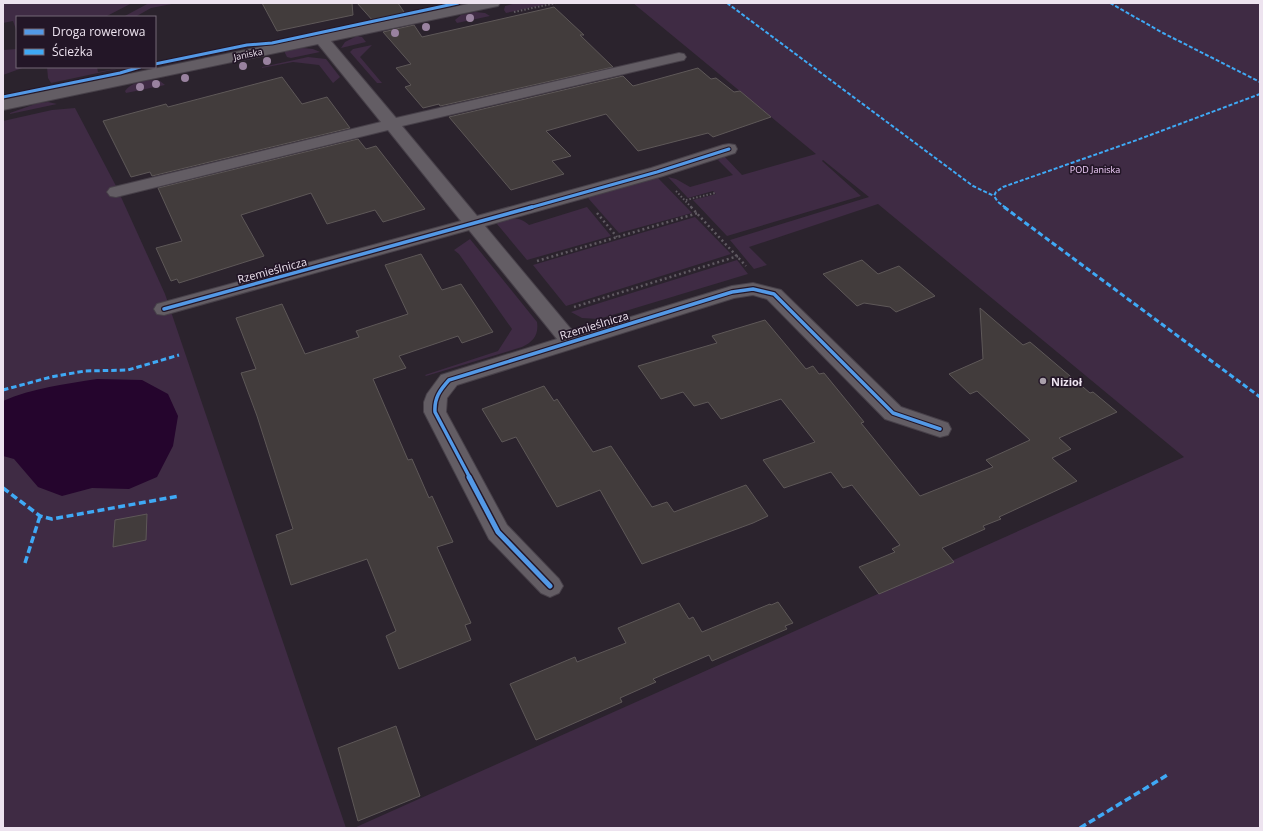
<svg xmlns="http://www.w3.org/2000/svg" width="1263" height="831" font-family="'Open Sans',sans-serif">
<rect width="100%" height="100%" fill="#2b232d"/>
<g fill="#3f2b44">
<polygon points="3,3 132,3 105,17 17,17 17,32 13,21 3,23"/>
<polygon points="149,3 177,3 151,8 135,17 123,17"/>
<polygon points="516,3 552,3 506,13 504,10 505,6"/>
<polygon points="633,3 1260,3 1260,828 354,828 1184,457 878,204 749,247 767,265 754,269 730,240 869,197 823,160 822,161 861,196 727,236 693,200 716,194 713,191 688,198 668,177 676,179 690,187 733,175 718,160 724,156 742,175 816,154"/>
<polygon points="475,12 485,13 490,16 457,23 455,20 461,15"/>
<polygon points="357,36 362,37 366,42 341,48 345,42"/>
<polygon points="372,45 360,57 382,83 377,83 350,52 353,49"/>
<polygon points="303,48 313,49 320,52 291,58 287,57 284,51"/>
<polygon points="17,49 17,67 25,67 3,75 3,50"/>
<polygon points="308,57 326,59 340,77 333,83 319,65 293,62 262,68 262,67"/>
<polygon points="47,67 97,67 98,72 126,67 51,83 48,78"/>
<path d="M 151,80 L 160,81 L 165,85 L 126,93 L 125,91 C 131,83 141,81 151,80 Z"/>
<polygon points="48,102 57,104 10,114 10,113 38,103"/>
<polygon points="75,108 116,186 165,294 346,828 3,828 3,121 52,110"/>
<polygon points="657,177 692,213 619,233 588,198 591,194"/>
<path d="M 587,207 L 611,236 L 527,260 L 497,224 L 499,221 C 512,218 519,216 529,225 Z"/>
<polygon points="695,217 731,254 566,306 533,265"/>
<path d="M 470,239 L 537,322 C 539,335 533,342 522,347 L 426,376 L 425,375 L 498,351 L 512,329 L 459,254 L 454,250 Z"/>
<polygon points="737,260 748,274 599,319 582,318 571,312"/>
</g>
<path fill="#25052d" d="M 97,379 L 142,380 L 168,394 L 178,416 L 173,446 L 157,477 L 129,489 L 92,488 L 62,496 L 38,487 L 14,459 L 3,456 L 3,401 C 32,388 66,384 97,379 Z"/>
<g fill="#423c3c" stroke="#5e5858">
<polygon points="262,3 352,3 353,15 277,31"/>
<polygon points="357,3 398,3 406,15 374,22"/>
<polygon points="554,7 584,35 580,35 613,67 440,106 439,104 423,108 405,87 411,85 396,68 411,64 383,32 414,25 422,37"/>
<polygon points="698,68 711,79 716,78 734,92 740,91 771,117 713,137 708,133 638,151 606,114 546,131 571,156 552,161 564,174 511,190 449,117 623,76 633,86"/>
<polygon points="282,77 302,104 327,97 350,128 152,176 150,172 131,177 103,121 166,104 168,107"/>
<polygon points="358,139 366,149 376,146 425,209 383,222 375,210 327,224 311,193 241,215 264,256 179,283 177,279 171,281 156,248 182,241 158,188"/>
<polygon points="421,254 442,290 461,284 493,332 462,343 458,336 399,356 406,368 373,379 408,460 412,459 429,498 432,496 453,542 437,547 471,623 465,625 471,640 399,669 386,636 396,631 367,559 291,585 276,535 293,529 257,416 241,373 256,369 236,318 282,304 305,354 359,337 356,331 408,314 385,265"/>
<polygon points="862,260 878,274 899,266 935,296 896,312 890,307 864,303 857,306 823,274"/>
<polygon points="980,308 1023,345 1030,342 1090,393 1093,392 1117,412 1059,438 1071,449 1052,458 1077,481 999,517 1001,519 983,526 985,529 942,548 954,562 879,594 859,567 895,552 892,549 900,545 852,485 843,488 831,472 784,488 763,460 815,442 781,399 721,419 708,402 694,406 683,392 661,399 638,366 717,343 712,336 765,320 806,369 813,366 819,374 824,373 864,422 861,423 920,496 993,467 986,460 1030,440 977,391 970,394 949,374 983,359"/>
<polygon points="544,386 554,401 557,399 593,452 611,446 652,507 667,502 674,512 746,485 768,516 753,523 642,564 600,490 557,507 516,437 502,442 482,409"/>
<polygon points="147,514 146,540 113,547 115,520"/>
<polygon points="778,602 793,623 785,626 787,629 712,661 709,655 653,679 656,682 620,698 622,702 536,740 510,684 575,657 577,662 626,643 618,628 679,603 689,619 693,617 702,632 770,604 771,605"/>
<polygon points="396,726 420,796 358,821 338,748"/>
</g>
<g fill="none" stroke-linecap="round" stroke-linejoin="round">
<defs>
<polygon id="street" points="473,3 500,3 498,6 493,7 331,41 396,118 679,53 684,54 686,57 684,60 679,61 402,126 477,216 651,168 723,145 729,144 735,145 737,149 735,153 663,176 485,226 575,334 732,286 753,283 781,290 901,407 948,423 951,429 948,435 940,437 885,419 767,299 753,295 734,298 457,385 447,398 446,412 507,525 559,579 563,586 559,593 550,597 541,593 489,539 424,412 424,402 427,394 441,375 557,339 469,230 164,315 157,314 154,309 157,304 461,221 388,130 116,197 110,196 107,192 110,188 381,122 318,44 3,110 3,100"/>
</defs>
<use href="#street" stroke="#474049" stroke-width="2"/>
<g stroke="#605a62" stroke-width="2" stroke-dasharray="1.5 2" stroke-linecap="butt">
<polyline points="514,12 556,3"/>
<polyline points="676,191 692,208"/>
<polyline points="686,200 715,193"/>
</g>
<g stroke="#605a62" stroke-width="2.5" stroke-dasharray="2 3" stroke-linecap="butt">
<polyline points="691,207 746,266"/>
<polyline points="597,213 617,237"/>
<polyline points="537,261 698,213"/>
<polyline points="574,307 738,256"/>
</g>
<use href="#street" fill="#635d64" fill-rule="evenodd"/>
<g stroke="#3fa9f5" stroke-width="2" stroke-dasharray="4 2" stroke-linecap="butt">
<polyline points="727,3 973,186 994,196"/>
<polyline points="1110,3 1163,33 1260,82"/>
<polyline points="1006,208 998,202 994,196 996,192 1003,187 1137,140 1260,94"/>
</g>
<g stroke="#3fa9f5" stroke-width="3" stroke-dasharray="5.5 3" stroke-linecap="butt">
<polyline points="1004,207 1260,397"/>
<polyline points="3,390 51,377 85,371 128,370 179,355"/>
</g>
<g stroke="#3fa9f5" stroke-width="3.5" stroke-dasharray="7 3.5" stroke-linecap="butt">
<polyline points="3,488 40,516 52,519 179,496"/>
<polyline points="25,563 40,516"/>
<polyline points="1080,828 1169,774"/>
</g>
<defs>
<g id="cycleway-far2">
<polyline points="155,64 247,45 272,43 458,3"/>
<polyline points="3,97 120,73 140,67"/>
<polyline points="529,208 657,172 729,149"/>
</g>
<g id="cycleway-far1">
<polyline points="164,309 532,207"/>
<path d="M 470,478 L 435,412 C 434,398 440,390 449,380 L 732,292 L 753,289 L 774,294 L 893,413 L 940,429"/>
</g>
<polyline id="cycleway" points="469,477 498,532 550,586"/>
</defs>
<use href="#cycleway-far2" stroke="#231627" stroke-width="5"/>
<use href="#cycleway-far1" stroke="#231627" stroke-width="6"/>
<use href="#cycleway" stroke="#231627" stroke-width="8"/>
<use href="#cycleway-far2" stroke="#5399e6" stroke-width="3"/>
<use href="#cycleway-far1" stroke="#5399e6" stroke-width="3.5"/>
<use href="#cycleway" stroke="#5399e6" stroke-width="5"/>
</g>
<g fill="#99829f">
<circle cx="470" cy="18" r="4"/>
<circle cx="426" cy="27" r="4"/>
<circle cx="395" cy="33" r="4"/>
<circle cx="267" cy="61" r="4"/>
<circle cx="243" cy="66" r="4"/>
<circle cx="185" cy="78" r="4"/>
<circle cx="156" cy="84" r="4"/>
<circle cx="140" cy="87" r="4"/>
</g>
<circle fill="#a9a0ab" stroke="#231627" stroke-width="1.5" cx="1043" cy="381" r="4"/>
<g text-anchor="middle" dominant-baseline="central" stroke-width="3.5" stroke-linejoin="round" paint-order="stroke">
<g font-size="9" fill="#ede3ef" stroke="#231627">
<text transform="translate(248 54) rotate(-12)">Janiska</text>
</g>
<g font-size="9" fill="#f3d0fd" stroke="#231627">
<text x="1095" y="169">POD Janiska</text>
</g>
<g font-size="11" fill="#ede3ef" stroke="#231627">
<text transform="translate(272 270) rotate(-15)">Rzemieślnicza</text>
<text transform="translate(594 325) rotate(-17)">Rzemieślnicza</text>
</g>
<g font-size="11" font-weight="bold" fill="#ede3ef" stroke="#231627" text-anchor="start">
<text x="1051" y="381">Nizioł</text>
</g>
</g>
<rect width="1263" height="831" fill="none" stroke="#ede3ef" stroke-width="8"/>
<rect x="16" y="16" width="140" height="52" fill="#231627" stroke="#746877"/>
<rect x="24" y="29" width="20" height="6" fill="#5399e6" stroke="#746877"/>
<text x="52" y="36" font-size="12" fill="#ede3ef">Droga rowerowa</text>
<rect x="24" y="49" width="20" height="6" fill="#3fa9f5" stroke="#746877"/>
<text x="52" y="56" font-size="12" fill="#ede3ef">Ścieżka</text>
</svg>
